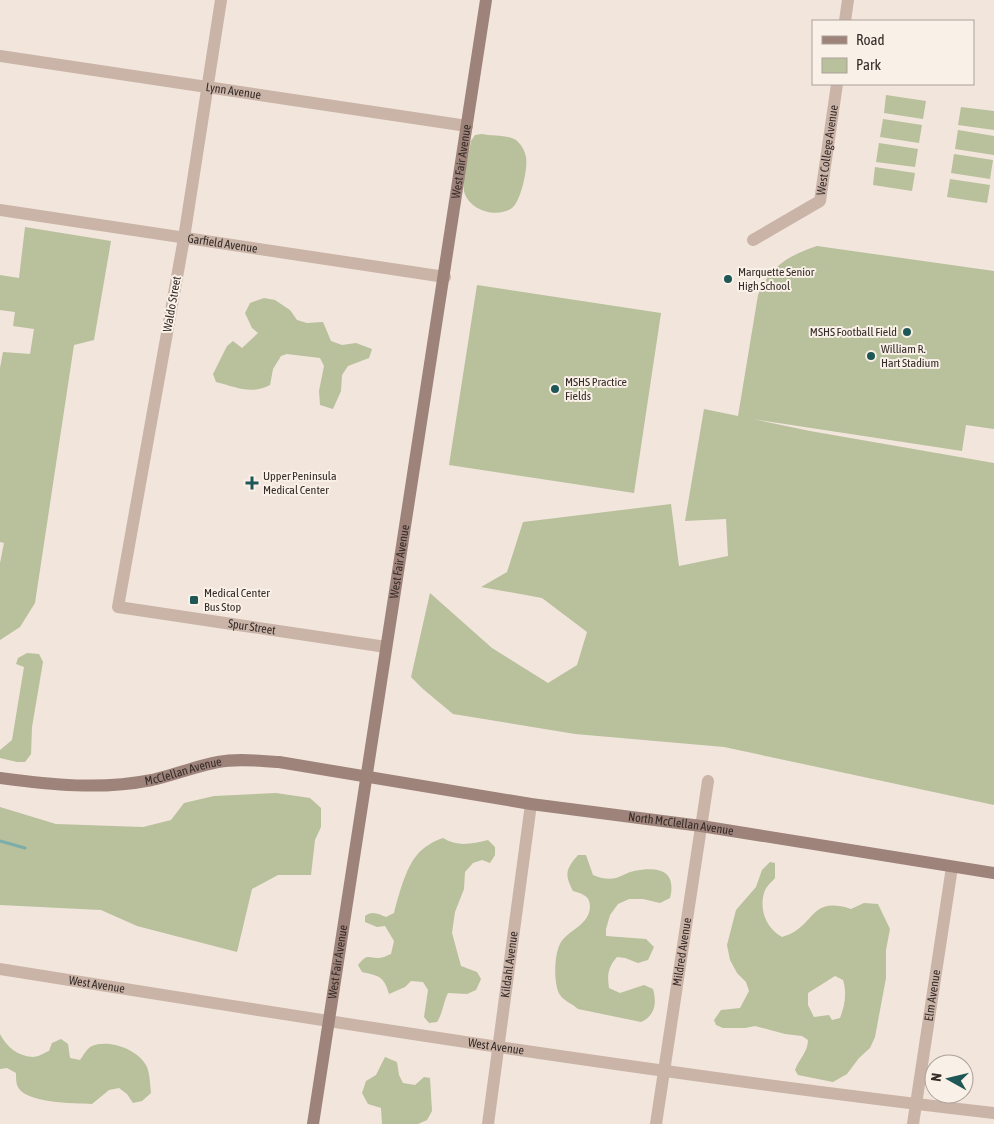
<svg xmlns="http://www.w3.org/2000/svg" width="994" height="1124" font-family="'Asap Condensed',sans-serif">
<rect width="100%" height="100%" fill="#f2e5dc"/>
<g fill="#b8c09c" fill-rule="evenodd">
<polygon points="886,95 926,101 923,119 884,113"/>
<polygon points="961,107 994,111 994,130 958,125"/>
<polygon points="883,119 922,125 919,143 880,137"/>
<polygon points="958,130 994,136 994,155 955,149"/>
<path d="M 482,134 C 492,136 508,135 516,140 C 521,144 525,151 526,157 C 528,168 521,201 512,208 C 497,219 468,210 464,191 C 462,177 469,154 471,141 L 475,135 Z"/>
<polygon points="879,143 918,149 915,167 876,162"/>
<polygon points="954,154 993,160 990,179 951,173"/>
<polygon points="875,167 915,173 912,191 873,185"/>
<polygon points="950,179 990,185 987,203 947,197"/>
<polygon points="25,227 111,241 94,340 74,345 35,603 20,627 0,640 0,563 4,543 0,542 0,368 3,352 30,354 34,329 13,326 15,312 0,310 0,275 19,278"/>
<path d="M 817,246 L 994,271 L 994,429 L 966,425 L 962,451 L 753,419 L 810,431 L 994,463 L 994,805 L 724,747 L 575,734 L 453,714 L 423,689 L 411,677 L 430,593 L 492,648 L 548,683 L 577,665 L 587,632 L 542,598 L 481,587 L 507,572 L 523,522 L 671,504 L 679,566 L 728,556 L 726,519 L 685,521 L 704,409 L 738,416 L 758,295 C 770,266 788,256 817,246 Z"/>
<polygon points="477,285 661,313 634,493 449,465"/>
<path d="M 264,298 L 275,300 L 290,310 L 297,320 L 307,323 L 323,322 L 331,341 L 342,345 L 356,343 L 372,349 L 369,358 L 348,366 L 342,375 L 341,391 L 333,409 L 320,405 L 319,391 L 324,366 L 320,358 L 287,354 L 281,356 L 273,369 L 270,385 C 251,395 236,387 216,382 L 213,374 L 227,346 L 233,341 L 242,348 L 258,333 L 252,328 L 245,313 L 250,303 Z"/>
<polygon points="27,653 39,654 43,662 32,727 31,754 25,762 17,762 0,758 0,750 12,740 24,667 16,664 18,658"/>
<polygon points="276,793 310,798 321,808 321,827 315,840 311,875 278,875 252,889 237,952 137,926 101,910 0,905 0,807 56,824 143,827 171,820 184,803 214,796"/>
<path d="M 443,838 C 457,847 472,844 488,840 L 495,847 L 495,855 L 490,863 L 482,860 L 473,863 L 465,872 L 464,889 L 455,912 L 452,933 L 461,966 L 477,972 L 481,979 L 476,990 L 467,994 L 448,993 C 443,1003 443,1013 437,1022 L 429,1023 L 424,1017 L 428,990 L 423,982 L 411,981 L 405,987 L 389,994 C 384,976 379,976 362,972 L 358,965 C 368,953 367,958 379,958 C 383,958 388,955 391,954 L 394,941 L 385,926 L 377,927 L 365,922 L 365,916 C 372,910 379,914 386,917 L 394,913 C 398,897 406,867 417,855 C 423,847 434,841 443,838 Z"/>
<path d="M 578,855 L 586,855 L 593,875 C 600,878 608,880 616,878 C 622,876 628,872 634,871 C 658,866 677,870 670,898 L 660,903 L 643,899 L 629,899 L 618,904 L 610,915 L 606,929 L 606,936 L 646,939 L 654,947 L 648,960 L 638,963 L 625,958 L 617,957 C 608,967 607,975 609,988 L 620,993 L 644,985 L 653,989 C 657,1003 655,1016 641,1022 L 578,1009 C 573,1004 564,1001 560,995 C 553,984 554,953 561,942 C 570,929 589,925 590,907 C 590,895 582,894 573,891 C 564,874 566,869 578,855 Z"/>
<path d="M 770,862 L 775,863 L 775,878 C 771,883 766,886 764,893 C 759,911 767,929 782,937 C 816,928 808,895 851,909 L 864,903 L 878,904 L 890,929 L 886,950 L 886,978 L 875,1037 L 870,1048 L 859,1058 L 847,1074 L 833,1082 L 798,1075 L 795,1070 C 799,1059 808,1052 808,1040 L 802,1036 L 785,1034 L 755,1026 L 745,1028 L 723,1028 L 716,1025 L 714,1020 L 721,1010 L 740,1008 L 749,991 L 746,982 L 737,973 L 730,960 L 727,945 L 736,910 L 756,887 L 762,870 ZM 835,976 L 843,980 C 847,992 845,1006 840,1018 L 832,1020 L 829,1015 L 814,1017 L 808,1005 L 808,993 Z"/>
<path d="M 0,1034 C 7,1047 17,1056 33,1057 C 38,1057 44,1053 49,1051 L 52,1043 L 61,1039 L 68,1044 L 70,1058 L 80,1060 C 83,1056 87,1048 92,1046 C 110,1039 139,1050 147,1067 C 150,1075 150,1084 151,1093 L 142,1101 L 133,1103 L 127,1094 L 119,1088 L 109,1090 L 92,1104 C 75,1103 23,1104 17,1085 C 16,1082 16,1076 16,1073 L 7,1068 L 0,1069 Z"/>
<polygon points="385,1057 397,1062 399,1075 403,1083 415,1085 424,1077 430,1078 432,1111 427,1120 418,1124 382,1124 381,1108 368,1104 362,1093 366,1081 376,1075"/>
</g>
<g fill="none" stroke-linecap="round" stroke-linejoin="round">
<polyline stroke="#7baeab" stroke-width="3" points="0,841 25,848"/>
<g stroke="#cab4a8" stroke-width="12">
<path id="s1" d="M 221,0 L 184,238 L 118,607 L 386,647"/>
<polyline points="845,21 848,0"/>
<path id="s2" d="M 0,56 L 467,126"/>
<path id="s3" d="M 0,210 L 445,277"/>
<path id="s4" d="M 753,240 L 820,201 L 837,84"/>
<path id="s5" d="M 0,969 C 331,1022 661,1075 994,1113"/>
<path id="s6" d="M 488,1124 L 531,804"/>
<path id="s7" d="M 656,1124 L 708,781"/>
<path id="s8" d="M 913,1124 L 952,867"/>
</g>
<g stroke="#9d8379" stroke-width="12">
<path id="s9" d="M 0,778 C 51,785 101,790 152,780 C 174,775 196,766 218,762 C 238,758 259,761 279,762 L 531,804 L 701,826 L 994,873"/>
<path id="s10" d="M 313,1124 C 370,749 429,375 486,0"/>
</g>
</g>
<g fill="#1e5755" stroke="#f9f0e8" stroke-width="2">
<circle cx="728" cy="279" r="5"/>
<circle cx="907" cy="332" r="5"/>
<circle cx="871" cy="356" r="5"/>
<circle cx="555" cy="389" r="5"/>
<path d="M249.5 475.5h5v5h5v5h-5v5h-5v-5h-5v-5h5z"/>
<rect x="189" y="595" width="10" height="10" rx="2.5"/>
</g>
<g text-anchor="middle" dominant-baseline="central" stroke-width="4" stroke-linejoin="round" paint-order="stroke">
<g font-size="12" fill="#362b28" stroke="#f9f0e8">
<text stroke="none"><textPath href="#s2" startOffset="236">Lynn Avenue</textPath></text>
<text stroke="none"><textPath href="#s4" startOffset="129">West College Avenue</textPath></text>
<text stroke="none"><textPath href="#s10" startOffset="974">West Fair Avenue</textPath></text>
<text stroke="none"><textPath href="#s3" startOffset="225">Garfield Avenue</textPath></text>
<text transform="translate(172 304) rotate(-80)">Waldo Street</text>
<text stroke="none"><textPath href="#s10" startOffset="569">West Fair Avenue</textPath></text>
<text stroke="none"><textPath href="#s1" startOffset="751">Spur Street</textPath></text>
<text stroke="none"><textPath href="#s9" startOffset="185">McClellan Avenue</textPath></text>
<text stroke="none"><textPath href="#s9" startOffset="689">North McClellan Avenue</textPath></text>
<text stroke="none"><textPath href="#s7" startOffset="174">Mildred Avenue</textPath></text>
<text stroke="none"><textPath href="#s10" startOffset="164">West Fair Avenue</textPath></text>
<text stroke="none"><textPath href="#s6" startOffset="161">Kildahl Avenue</textPath></text>
<text stroke="none"><textPath href="#s5" startOffset="98">West Avenue</textPath></text>
<text stroke="none"><textPath href="#s8" startOffset="130">Elm Avenue</textPath></text>
<text stroke="none"><textPath href="#s5" startOffset="502">West Avenue</textPath></text>
</g>
<g font-size="12" fill="#362b28" stroke="#f9f0e8" text-anchor="start">
<text x="738" y="272">Marquette Senior<tspan x="738" dy="14">High School</tspan></text>
<text x="897" y="332" text-anchor="end">MSHS Football Field</text>
<text x="881" y="349">William R.<tspan x="881" dy="14">Hart Stadium</tspan></text>
<text x="565" y="382">MSHS Practice<tspan x="565" dy="14">Fields</tspan></text>
<text x="263" y="476">Upper Peninsula<tspan x="263" dy="14">Medical Center</tspan></text>
<text x="204" y="593">Medical Center<tspan x="204" dy="14">Bus Stop</tspan></text>
</g>
</g>
<rect x="812" y="20" width="162" height="65" fill="#f9f0e8" stroke="#aba19b"/>
<rect x="822" y="36" width="25" height="8" fill="#9d8379" stroke="#aba19b"/>
<text x="856" y="45" font-size="15" fill="#362b28">Road</text>
<rect x="822" y="58" width="25" height="15" fill="#b8c09c" stroke="#aba19b"/>
<text x="856" y="70" font-size="15" fill="#362b28">Park</text>
<g transform="translate(949 1079) rotate(278)"><circle r="24" fill="#f9f0e8" stroke="#aba19b"/>
<path d="M0-4L9 19L0 12L-9 19Z" fill="#1e5755"/>
<text y="-8" font-size="14" font-weight="bold" text-anchor="middle" fill="#362b28">N</text>
</g>
</svg>
